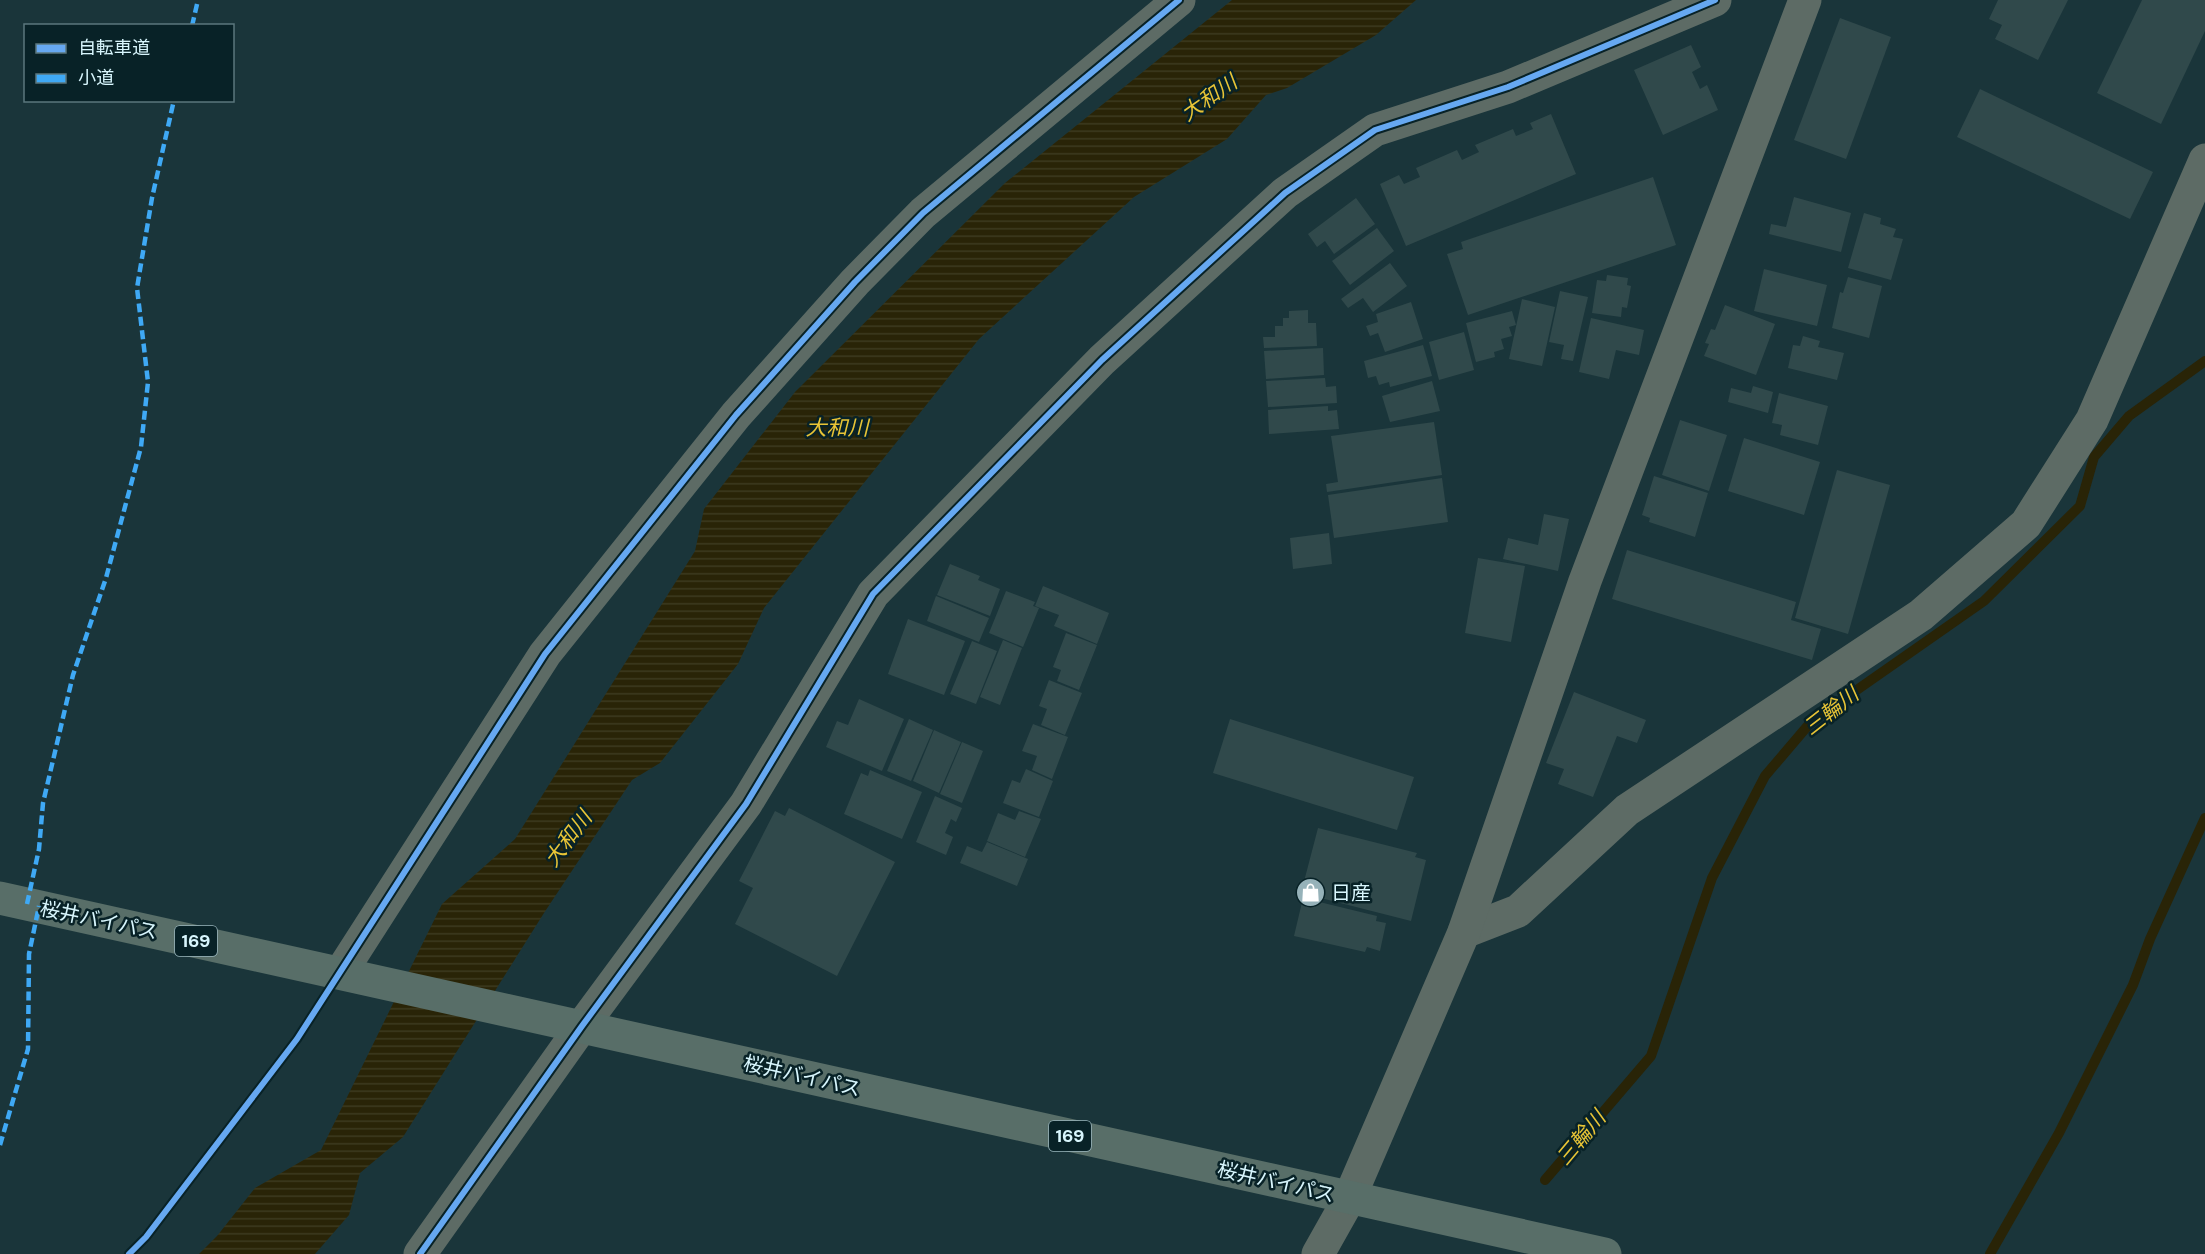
<svg xmlns="http://www.w3.org/2000/svg" width="2205" height="1254" font-family="'DM Sans','Noto Sans JP',sans-serif">
<defs>
<pattern id="water-rules" width="6" height="5" patternUnits="userSpaceOnUse" patternTransform="scale(1.5)"><rect width="6" height="5" fill="#292407"/><path d="M0 2.5h6" fill="none" stroke="#3d3a20"/></pattern>
</defs>
<rect width="100%" height="100%" fill="#1a353a"/>
<polygon fill="url(#water-rules)" points="1232,0 1416,0 1376,35 1287,88 1266,95 1227,139 1134,197 979,339 764,608 738,664 660,763 632,780 544,913 403,1137 360,1173 349,1215 315,1254 199,1254 217,1236 255,1188 321,1150 442,904 515,839 695,551 704,509 795,392 1005,183"/>
<g fill="none" stroke-linecap="round" stroke-linejoin="round">
<g stroke="#292407" stroke-width="10">
<polyline points="1545,1180 1651,1056 1712,878 1765,776 1811,722 1984,601 2080,506 2094,457 2129,416 2205,361"/>
<polyline points="1990,1254 2059,1133 2133,985 2150,939 2205,818"/>
</g>
</g>
<g fill="#30494b">
<polygon points="1998,0 2068,0 2038,60 1995,39 2002,25 1989,19"/>
<polygon points="2142,0 2205,0 2205,31 2161,124 2097,93"/>
<polygon points="1840,18 1891,37 1846,159 1794,140"/>
<polygon points="1691,45 1701,67 1692,72 1700,89 1707,85 1718,110 1663,135 1634,70"/>
<polygon points="1980,89 2153,172 2130,219 1957,137"/>
<polygon points="1551,114 1576,174 1406,246 1380,184 1399,175 1404,184 1420,177 1416,168 1457,150 1462,160 1479,152 1475,145 1513,129 1516,136 1533,129 1530,123"/>
<polygon points="1653,177 1676,245 1468,315 1447,254 1463,249 1461,242"/>
<polygon points="1794,197 1851,213 1841,252 1769,234 1771,224 1786,227"/>
<polygon points="1356,198 1375,224 1334,254 1325,241 1317,247 1308,234"/>
<polygon points="1864,213 1881,218 1880,224 1896,229 1893,237 1903,239 1891,280 1848,268"/>
<polygon points="1377,228 1394,251 1350,285 1332,261"/>
<polygon points="1390,263 1407,286 1373,312 1363,298 1348,308 1341,299"/>
<polygon points="1764,269 1827,285 1817,326 1754,311"/>
<polygon points="1607,275 1628,278 1627,285 1631,286 1627,308 1622,307 1621,317 1592,313 1597,280 1606,281"/>
<polygon points="1848,277 1882,286 1869,338 1832,328 1840,292 1843,293"/>
<polygon points="1560,291 1588,297 1573,361 1561,359 1564,345 1549,342"/>
<polygon points="1522,299 1555,307 1542,366 1509,359"/>
<polygon points="1411,302 1423,339 1385,352 1378,333 1370,336 1366,326 1378,322 1376,314"/>
<polygon points="1725,305 1775,324 1756,375 1704,356 1709,344 1705,343 1711,329 1715,330"/>
<polygon points="1308,310 1308,323 1316,323 1317,346 1264,348 1263,337 1275,337 1275,326 1283,326 1283,318 1289,318 1289,311"/>
<polygon points="1512,311 1516,325 1509,327 1512,336 1501,339 1504,349 1494,352 1495,357 1476,362 1466,323"/>
<polygon points="1591,318 1644,330 1639,355 1616,350 1609,379 1579,372"/>
<polygon points="1464,332 1474,370 1439,380 1429,342"/>
<polygon points="1803,336 1820,341 1818,347 1844,353 1837,380 1788,368 1793,345 1800,346"/>
<polygon points="1423,345 1432,376 1390,387 1389,382 1379,385 1376,376 1368,378 1364,361"/>
<polygon points="1323,348 1324,375 1266,379 1264,351"/>
<polygon points="1325,378 1326,387 1336,386 1337,403 1268,407 1266,381"/>
<polygon points="1432,381 1440,411 1390,422 1382,396"/>
<polygon points="1753,386 1773,392 1768,413 1728,402 1731,388 1751,393"/>
<polygon points="1779,393 1828,406 1818,445 1780,435 1782,425 1772,423"/>
<polygon points="1328,406 1328,411 1337,410 1339,429 1269,434 1268,410"/>
<polygon points="1680,420 1727,435 1709,491 1662,475"/>
<polygon points="1434,422 1442,475 1327,492 1326,484 1338,482 1331,436"/>
<polygon points="1744,438 1820,462 1804,515 1728,491"/>
<polygon points="1837,470 1890,485 1848,634 1795,618"/>
<polygon points="1654,476 1708,493 1695,537 1649,522 1650,518 1642,515"/>
<polygon points="1442,478 1448,522 1334,538 1328,495"/>
<polygon points="1544,514 1569,519 1558,571 1503,559 1508,538 1538,545"/>
<polygon points="1329,533 1332,564 1293,569 1290,538"/>
<polygon points="1627,550 1796,602 1791,620 1821,629 1812,660 1612,599"/>
<polygon points="1478,558 1525,566 1511,642 1465,633"/>
<polygon points="950,564 980,576 978,580 1000,589 990,616 937,595"/>
<polygon points="1043,586 1109,613 1097,644 1054,626 1059,615 1035,606"/>
<polygon points="1006,591 1035,602 1033,606 1039,608 1023,647 989,633"/>
<polygon points="936,596 989,618 979,642 927,621"/>
<polygon points="908,619 965,641 944,695 888,674"/>
<polygon points="1066,633 1097,645 1079,690 1057,681 1061,670 1053,667"/>
<polygon points="1003,640 1022,648 1000,705 980,697"/>
<polygon points="972,641 997,651 976,704 950,694"/>
<polygon points="1049,680 1082,693 1065,735 1041,725 1047,709 1039,706"/>
<polygon points="1574,692 1646,720 1637,743 1617,736 1593,797 1558,784 1564,769 1546,763"/>
<polygon points="859,699 904,719 882,771 826,747 837,721 848,725"/>
<polygon points="909,719 933,730 911,781 887,771"/>
<polygon points="1230,719 1414,777 1397,830 1213,773"/>
<polygon points="1033,724 1068,737 1052,779 1032,770 1037,756 1022,751"/>
<polygon points="934,730 961,742 939,793 913,781"/>
<polygon points="962,742 983,751 962,803 940,794"/>
<polygon points="1026,769 1053,781 1039,817 1003,803 1012,780 1020,783"/>
<polygon points="870,770 922,792 902,839 844,814 861,773 868,776"/>
<polygon points="935,796 962,808 956,822 951,819 945,833 953,837 946,855 916,842"/>
<polygon points="789,808 895,862 837,976 735,924 753,888 739,881 775,811 785,816"/>
<polygon points="1019,811 1041,819 1025,857 987,841 998,813 1015,820"/>
<polygon points="1318,828 1417,853 1415,857 1426,860 1411,921 1301,893"/>
<polygon points="987,842 1028,859 1017,886 960,863 967,846 982,852"/>
<polygon points="1303,898 1377,916 1376,921 1386,923 1380,951 1367,947 1365,952 1294,936"/>
</g>
<g fill="none" stroke-linecap="round" stroke-linejoin="round">
<g stroke="#5d6b65" stroke-width="33">
<polyline points="1464,932 1518,911 1627,810 1921,615 2026,524 2092,420 2205,160"/>
<polyline points="341,972 545,654 736,415 855,282 923,213 1179,0"/>
<polyline points="420,1254 582,1026 746,804 873,594 1102,360 1285,193 1375,130 1508,87 1715,0"/>
</g>
<polyline stroke="#5d6b65" stroke-width="33" points="1318,1254 1349,1199 1464,932 1585,581 1805,0"/>
<polyline stroke="#586e68" stroke-width="33" points="0,898 1605,1254"/>
<g stroke="#3fa9f5" stroke-width="4.5" stroke-dasharray="9 4.5" stroke-linecap="butt">
<polyline points="192,26 198,0"/>
<polyline points="27,904 39,849 43,803 73,675 106,578 141,447 148,382 137,288 152,198 174,100"/>
<polyline points="0,1145 28,1049 29,954 39,906"/>
</g>
<defs>
<g id="cycleway">
<polyline points="129,1254 146,1237 297,1039 545,654 736,415 855,282 923,213 1179,0"/>
<polyline points="420,1254 582,1026 746,804 873,594 1102,360 1285,193 1375,130 1508,87 1715,0"/>
</g>
</defs>
<use href="#cycleway" stroke="#082227" stroke-width="10"/>
<use href="#cycleway" stroke="#66a8f1" stroke-width="6"/>
</g>
<defs>
<symbol id="shop-disc" viewBox="-11 -11 22 22"><circle r="9.5" fill="#96b2b9" stroke="#082227"/><path d="M-5-2.5h2.3a2.7 3.5 0 0 1 5.4 0H5L5.5 6h-11ZM-1.5-2.5h3a1.5 2.3 0 0 0-3 0Z" fill="#fff"/></symbol>
</defs>
<g fill-rule="evenodd">
<use href="#shop-disc" x="1294" y="876" width="33" height="33"/>
</g>
<g text-anchor="middle" dominant-baseline="central" stroke-width="5" stroke-linejoin="round" paint-order="stroke">
<g fill="#082227" stroke="#9ab6bd" stroke-width="1.5">
<rect x="175" y="926" width="42" height="30" rx="4.5"/>
<rect x="1049" y="1121" width="42" height="30" rx="4.5"/>
</g>
<g font-size="18" font-weight="bold" fill="#d8f6fd">
<text x="196" y="941">169</text>
<text x="1070" y="1136">169</text>
</g>
<g font-size="20" fill="#d8f6fd" stroke="#082227" text-anchor="start">
<text x="1331" y="893">日産</text>
</g>
<g font-size="20" fill="#d8f6fd" stroke="#082227">
<text transform="translate(99 920) rotate(12)">桜井バイパス</text>
<text transform="translate(802 1076) rotate(13)">桜井バイパス</text>
<text transform="translate(1276 1182) rotate(13)">桜井バイパス</text>
</g>
<g font-size="21" font-style="italic" fill="#e8c436" stroke="#082227">
<text transform="translate(1209 98) rotate(-35)">大和川</text>
<text x="837" y="428">大和川</text>
<text transform="translate(1831 711) rotate(-38)">三輪川</text>
<text transform="translate(568 839) rotate(-53)">大和川</text>
<text transform="translate(1581 1138) rotate(-50)">三輪川</text>
</g>
</g>
<rect x="24" y="24" width="210" height="78" fill="#082227" stroke="#5b777d" stroke-width="1.5"/>
<rect x="36" y="44" width="30" height="9" fill="#66a8f1" stroke="#5b777d" stroke-width="1.5"/>
<text x="78" y="54" font-size="18" fill="#d8f6fd">自転車道</text>
<rect x="36" y="74" width="30" height="9" fill="#3fa9f5" stroke="#5b777d" stroke-width="1.5"/>
<text x="78" y="84" font-size="18" fill="#d8f6fd">小道</text>
</svg>
